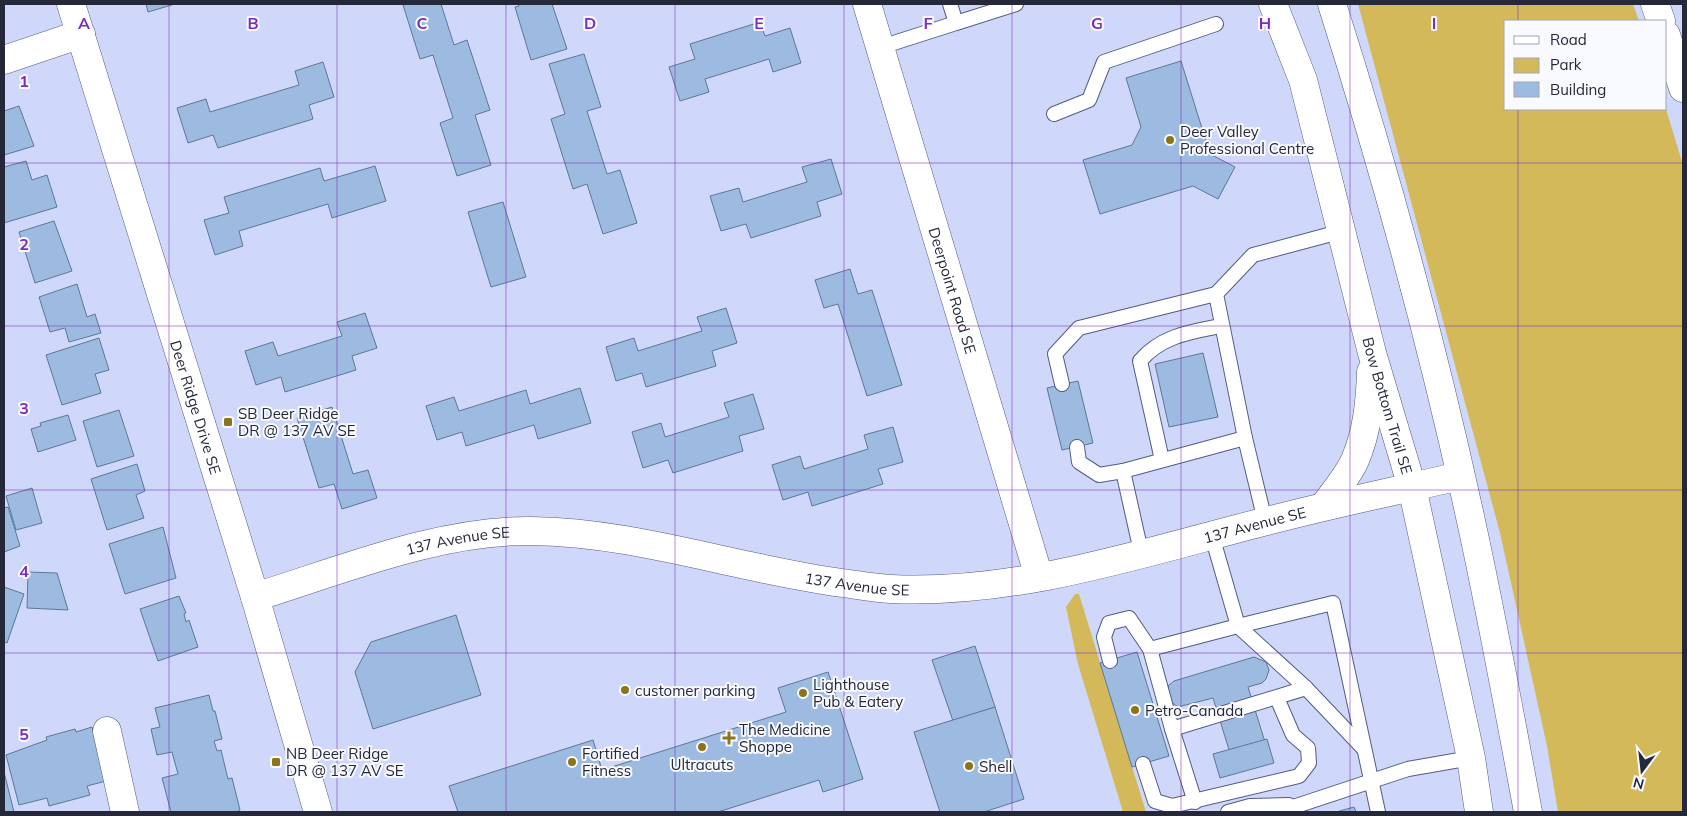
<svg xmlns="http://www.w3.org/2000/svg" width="1687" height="816" font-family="Mulish,sans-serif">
<rect width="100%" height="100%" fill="#cfd8fb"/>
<g fill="#d4b95a">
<polygon points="1358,4 1633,4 1639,21 1506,21 1506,109 1666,109 1683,165 1683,812 1558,812 1547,746 1500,533"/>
<polygon points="1075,594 1079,594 1146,812 1123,812 1078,664 1066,607"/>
</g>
<g fill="#9dbbe0" stroke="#5c7799">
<polygon points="146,4 175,4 148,12"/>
<polygon points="408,4 441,4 454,45 467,40 490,110 475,115 491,165 457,176 440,123 453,118 433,55 420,59 403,5"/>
<polygon points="518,4 552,4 567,49 531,60 515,7 519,6"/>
<polygon points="760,22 765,36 790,28 801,63 773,72 769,59 705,79 709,92 680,101 669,67 695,59 690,44"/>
<polygon points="584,54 601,107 587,111 607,174 620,170 637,223 603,234 587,184 573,189 551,119 565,114 549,64"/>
<polygon points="1181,61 1210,154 1235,167 1218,199 1193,186 1100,214 1083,160 1132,145 1141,127 1126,78"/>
<polygon points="323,62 334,97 309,105 313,119 218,148 213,135 188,143 177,108 206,99 210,112 299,85 295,71"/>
<polygon points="19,106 34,146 4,155 4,111"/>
<polygon points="831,159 842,194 817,202 821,216 751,238 746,224 721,231 710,196 739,188 743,202 807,182 802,167"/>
<polygon points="26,161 32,180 47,175 57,207 4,223 4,167"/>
<polygon points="375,166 386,201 332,218 328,204 239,231 243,246 215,255 204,220 229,213 224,197 320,168 324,181"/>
<polygon points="503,202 526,277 491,287 468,212"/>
<polygon points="54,221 72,271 35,283 19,232"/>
<polygon points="850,269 858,294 872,290 902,385 867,396 838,304 824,308 815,280"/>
<polygon points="77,284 87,317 95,314 101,333 69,342 65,328 50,332 39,297"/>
<polygon points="726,308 737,343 712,351 716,366 646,387 642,373 616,381 606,347 634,338 638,351 702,331 697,317"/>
<polygon points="365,313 377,348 352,356 356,370 285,392 281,377 256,385 245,351 273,342 278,356 342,336 337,322"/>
<polygon points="99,338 109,370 95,374 101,393 62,405 46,355"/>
<polygon points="1203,353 1218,417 1169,427 1155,364"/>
<polygon points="1078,381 1093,443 1062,450 1047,388"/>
<polygon points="580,388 591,423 538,439 534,425 466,446 462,432 437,440 426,406 454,397 459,411 526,390 530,404"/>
<polygon points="753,394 764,429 739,436 743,451 673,473 668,460 643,468 632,432 661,423 665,437 729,417 724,403"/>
<polygon points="332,407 353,474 368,470 377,498 342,509 334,484 319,488 297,418"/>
<polygon points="119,410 134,456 97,467 83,421"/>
<polygon points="68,415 76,440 38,452 31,429 41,426 40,423"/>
<polygon points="893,427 903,462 878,469 883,484 812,506 808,492 783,500 772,465 800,456 804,469 868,449 864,435"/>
<polygon points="137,464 145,491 136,495 144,518 107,530 91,479"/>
<polygon points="32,488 42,523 16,530 6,496"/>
<polygon points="8,507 20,546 4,552 4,508"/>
<polygon points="163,527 176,578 125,594 109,544"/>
<polygon points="28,572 57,573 68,610 27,608"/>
<polygon points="4,587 24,594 7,643 4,642"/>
<polygon points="179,596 186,613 184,614 186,622 189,620 198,647 158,661 140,609"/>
<polygon points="456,615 481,695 373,729 355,672 371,642"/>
<polygon points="975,646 995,707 953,721 932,660"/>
<polygon points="1137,652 1169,756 1132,767 1100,663"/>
<polygon points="1254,657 1266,662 1269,670 1266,679 1262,683 1248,687 1265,742 1230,753 1213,698 1178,707 1170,701 1168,686 1174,681"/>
<polygon points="828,672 863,779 823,792 819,780 718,812 458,812 449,786 593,740 602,770 786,712 778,688"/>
<polygon points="209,695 213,711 215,711 222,739 214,741 217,751 221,750 228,779 232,778 240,810 236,812 171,812 162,778 178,774 172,752 157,755 151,729 160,727 155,708"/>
<polygon points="995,707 1024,799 984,812 940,812 914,732"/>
<polygon points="92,727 106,781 87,786 90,795 49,806 47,798 19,805 6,755 47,740 46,737 75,729 76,732"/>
<polygon points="1267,739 1274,763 1220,778 1213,754"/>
<polygon points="4,772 14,812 4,812"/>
<polygon points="1354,807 1356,812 1336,812"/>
</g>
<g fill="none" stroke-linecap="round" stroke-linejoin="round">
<defs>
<g id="service">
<polyline points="956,23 1016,4"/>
<polyline points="881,47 956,23 950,4"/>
<polyline points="1054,114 1089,100 1104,62 1216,24"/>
<polyline points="1062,384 1055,354 1079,328 1216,294"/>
<polyline points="1077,447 1079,462 1099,475 1123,471"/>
<path d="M 1162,460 L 1140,361 C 1161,336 1190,332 1221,326"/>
<polyline points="1265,521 1245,438 1216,294 1253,255 1343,231"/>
<polyline points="1212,536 1238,626 1333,603 1378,812"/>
<polyline points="1142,556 1123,471 1245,438"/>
<polyline points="1150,649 1238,626 1306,688 1363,748"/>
<polyline points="1110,661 1104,637 1109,623 1129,618 1150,649 1172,729 1195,802"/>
<polyline points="1172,729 1306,688"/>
<polyline points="1143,764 1155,801 1172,806 1299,776 1309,763 1308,748 1293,735 1277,698"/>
<polyline points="1228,812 1250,806 1289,805"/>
<polyline points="1278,812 1408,769 1471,758"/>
</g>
<g id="minor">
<path id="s1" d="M 867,4 L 1039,577"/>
<polyline points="4,60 81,34"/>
<polyline points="107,731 125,812"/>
</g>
<g id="tertiary">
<path id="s2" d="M 71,4 L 255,597 L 318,812"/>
<polyline points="1655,4 1661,21"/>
<polyline points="1666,35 1683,88"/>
<path id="s3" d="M 255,597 C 342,570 439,530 531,531 C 636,532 738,569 842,583 C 858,585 875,588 891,589 C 1019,595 1145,552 1267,521 C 1331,504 1396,491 1460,476"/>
</g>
<g id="secondary">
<path id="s4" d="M 1273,4 L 1303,80 L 1372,353 L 1412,487 L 1471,758 L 1479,812"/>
<path d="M 1332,4 C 1386,174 1433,346 1471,521 C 1492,617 1510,715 1528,812"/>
<path d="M 1324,506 C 1334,492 1348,476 1355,460 C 1367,432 1370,403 1371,372"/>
</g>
</defs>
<use href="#service" stroke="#535c82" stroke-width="16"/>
<use href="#minor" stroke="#535c82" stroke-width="29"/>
<use href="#tertiary" stroke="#535c82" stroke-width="29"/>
<use href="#secondary" stroke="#535c82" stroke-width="29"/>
<use href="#service" stroke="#fff" stroke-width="14"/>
<use href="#minor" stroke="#fff" stroke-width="28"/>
<use href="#tertiary" stroke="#fff" stroke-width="28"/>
<use href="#secondary" stroke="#fff" stroke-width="28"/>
</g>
<path fill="none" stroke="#7b2cbf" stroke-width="1" stroke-opacity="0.55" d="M 169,4 L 169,812M 337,4 L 337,812M 506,4 L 506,812M 675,4 L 675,812M 844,4 L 844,812M 1012,4 L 1012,812M 1181,4 L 1181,812M 1350,4 L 1350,812M 1518,4 L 1518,21M 1518,109 L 1518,812M 4,163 L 1683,163M 4,326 L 1683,326M 4,490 L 1683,490M 4,653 L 1683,653"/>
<g fill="#8c7418" stroke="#f9faff" stroke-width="2">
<circle cx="1170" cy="140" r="5"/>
<rect x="223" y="417" width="10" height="10" rx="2.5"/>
<circle cx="625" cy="690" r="5"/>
<circle cx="803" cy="693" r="5"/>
<circle cx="1135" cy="710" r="5"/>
<path d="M726.5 730.5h5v5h5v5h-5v5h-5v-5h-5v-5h5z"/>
<circle cx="702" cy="747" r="5"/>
<rect x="271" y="757" width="10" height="10" rx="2.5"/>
<circle cx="572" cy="762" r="5"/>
<circle cx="969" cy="766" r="5"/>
</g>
<g text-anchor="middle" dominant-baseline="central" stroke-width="4" stroke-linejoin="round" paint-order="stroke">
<g font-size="15" fill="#242839" stroke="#f9faff" text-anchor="start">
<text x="1180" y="131">Deer Valley<tspan x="1180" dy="17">Professional Centre</tspan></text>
<text x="238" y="413">SB Deer Ridge<tspan x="238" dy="17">DR @ 137 AV SE</tspan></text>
<text x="813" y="684">Lighthouse<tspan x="813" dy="17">Pub &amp; Eatery</tspan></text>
<text x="635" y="690">customer parking</text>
<text x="1145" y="710">Petro-Canada</text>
<text x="739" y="729">The Medicine<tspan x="739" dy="17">Shoppe</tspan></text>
<text x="286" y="753">NB Deer Ridge<tspan x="286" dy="17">DR @ 137 AV SE</tspan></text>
<text x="582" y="753">Fortified<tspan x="582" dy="17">Fitness</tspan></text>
<text x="702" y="764" text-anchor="middle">Ultracuts</text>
<text x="979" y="766">Shell</text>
</g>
<g font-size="15" fill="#242839" stroke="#f9faff">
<text stroke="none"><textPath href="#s1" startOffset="299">Deerpoint Road SE</textPath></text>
<text stroke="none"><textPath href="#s4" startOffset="418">Bow Bottom Trail SE</textPath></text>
<text stroke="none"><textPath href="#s2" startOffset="422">Deer Ridge Drive SE</textPath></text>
<text stroke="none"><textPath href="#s3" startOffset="1021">137 Avenue SE</textPath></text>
<text stroke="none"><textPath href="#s3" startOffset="211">137 Avenue SE</textPath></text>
<text stroke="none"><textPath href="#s3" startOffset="616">137 Avenue SE</textPath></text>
</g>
</g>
<g font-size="16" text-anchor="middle" font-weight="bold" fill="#7b2cbf" stroke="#f9faff" stroke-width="4" stroke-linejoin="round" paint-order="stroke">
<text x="84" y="29">A</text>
<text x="253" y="29">B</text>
<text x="422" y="29">C</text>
<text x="590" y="29">D</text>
<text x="759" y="29">E</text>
<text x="928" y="29">F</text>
<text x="1097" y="29">G</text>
<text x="1265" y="29">H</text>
<text x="1434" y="29">I</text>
<text x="24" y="87">1</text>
<text x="24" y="250">2</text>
<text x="24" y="414">3</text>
<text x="24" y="577">4</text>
<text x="24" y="740">5</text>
</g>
<rect width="1687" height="816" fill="none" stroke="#242839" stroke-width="10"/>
<rect x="1504" y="20" width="162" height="90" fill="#f9faff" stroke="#a4a6b0"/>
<rect x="1514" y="36" width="25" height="8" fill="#ffffff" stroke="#a4a6b0"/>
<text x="1550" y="45" font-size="15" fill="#242839">Road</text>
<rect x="1514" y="58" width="25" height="15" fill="#d4b95a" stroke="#a4a6b0"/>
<text x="1550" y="70" font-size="15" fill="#242839">Park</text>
<rect x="1514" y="82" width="25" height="15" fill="#9dbbe0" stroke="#a4a6b0"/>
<text x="1550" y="95" font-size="15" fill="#242839">Building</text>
<g transform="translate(1642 771) rotate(195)" stroke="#f9faff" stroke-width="4" paint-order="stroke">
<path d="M0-4L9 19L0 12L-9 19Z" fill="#242839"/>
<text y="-8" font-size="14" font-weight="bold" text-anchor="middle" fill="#242839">N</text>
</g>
</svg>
